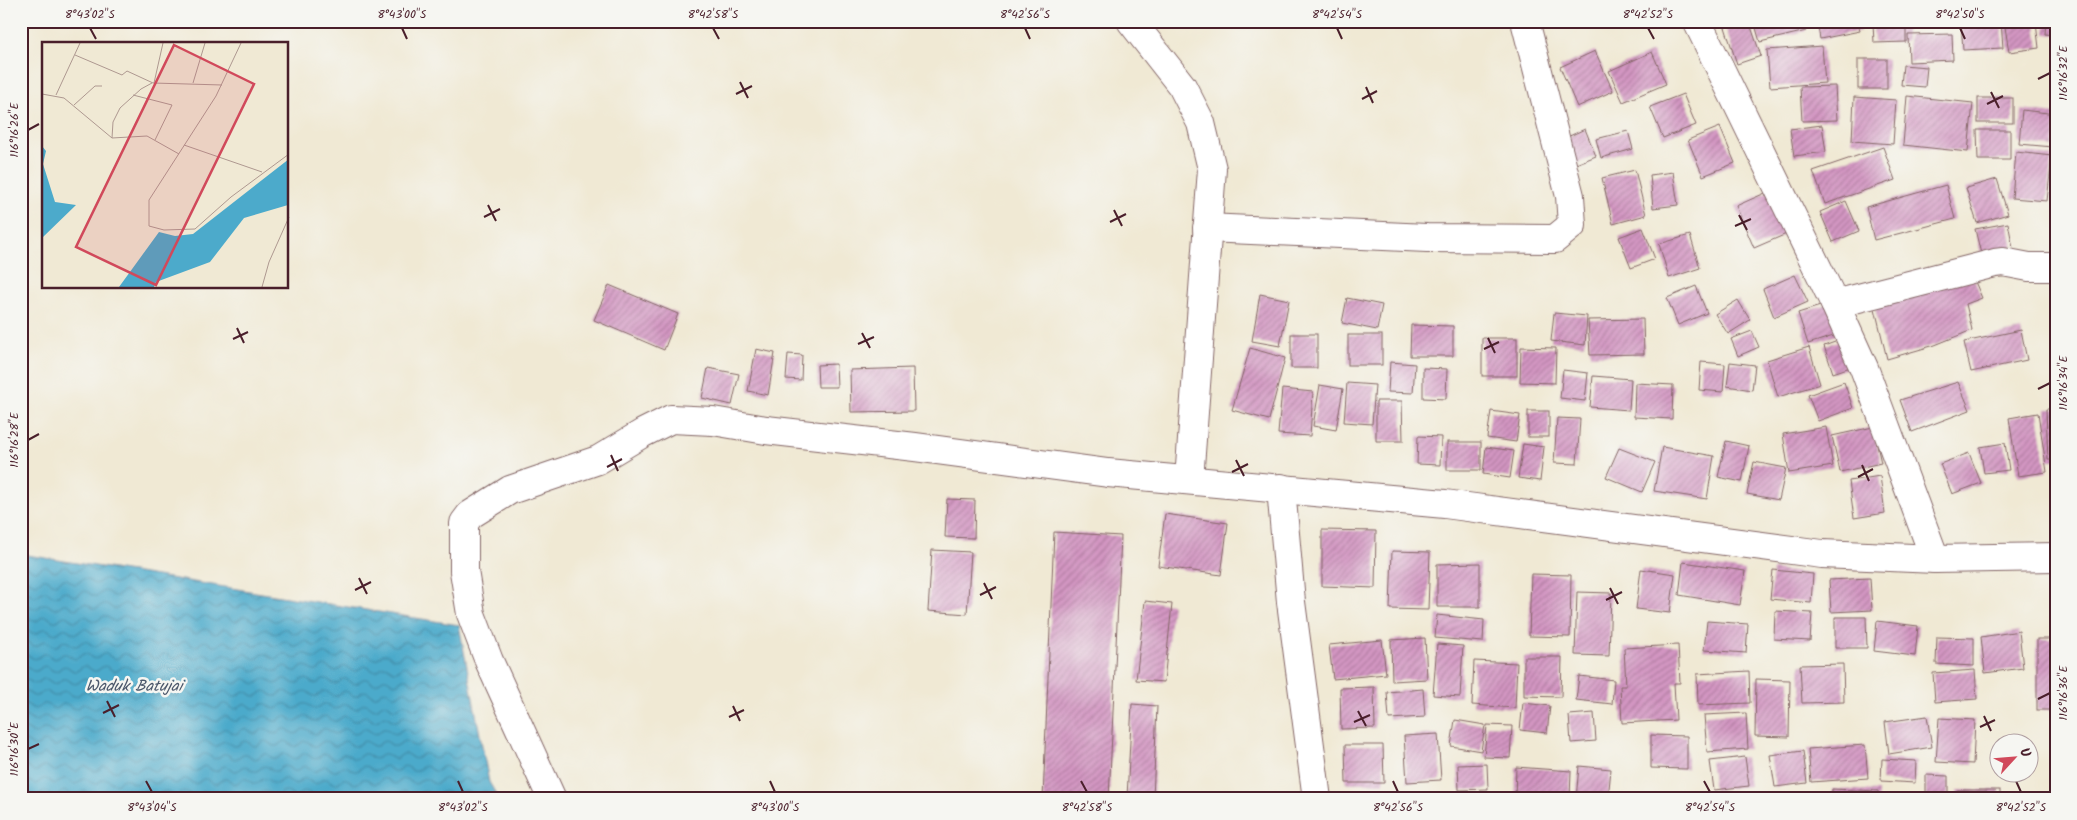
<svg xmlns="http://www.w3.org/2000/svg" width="2077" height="820" font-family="Kalam,sans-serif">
<defs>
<pattern id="water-waves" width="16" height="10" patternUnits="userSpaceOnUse" patternTransform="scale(1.25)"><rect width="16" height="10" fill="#4caacb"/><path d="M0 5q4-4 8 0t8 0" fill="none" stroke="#418aa5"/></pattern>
<pattern id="building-hatch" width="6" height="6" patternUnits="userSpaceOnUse" patternTransform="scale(1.25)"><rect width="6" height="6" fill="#d396c2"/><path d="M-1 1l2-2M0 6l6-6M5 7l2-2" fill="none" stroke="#ad7a9e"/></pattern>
</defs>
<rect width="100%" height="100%" fill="#f6f6f2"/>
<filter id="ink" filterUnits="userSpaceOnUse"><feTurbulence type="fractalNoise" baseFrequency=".02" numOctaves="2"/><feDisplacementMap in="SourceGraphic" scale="10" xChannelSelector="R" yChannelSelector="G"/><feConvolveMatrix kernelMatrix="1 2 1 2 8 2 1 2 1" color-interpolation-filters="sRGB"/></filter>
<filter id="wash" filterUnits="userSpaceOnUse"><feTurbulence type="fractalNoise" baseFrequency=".0096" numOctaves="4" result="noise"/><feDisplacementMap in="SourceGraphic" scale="20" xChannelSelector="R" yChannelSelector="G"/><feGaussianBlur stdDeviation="1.12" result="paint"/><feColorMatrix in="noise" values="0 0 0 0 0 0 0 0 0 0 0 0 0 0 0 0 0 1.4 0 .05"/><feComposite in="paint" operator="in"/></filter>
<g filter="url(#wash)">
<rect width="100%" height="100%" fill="#f0e9d4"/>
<polygon fill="url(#water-waves)" stroke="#4b647b" points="21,554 459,625 489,782 499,799 21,799"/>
<g id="blocks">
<g fill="url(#building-hatch)">
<polygon points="1723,21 1749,21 1761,56 1737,64"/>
<polygon points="1754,21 1804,21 1806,31 1760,42"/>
<polygon points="1817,21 1858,21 1860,31 1820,39"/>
<polygon points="1906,21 1906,42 1874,43 1873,23"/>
<polygon points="1911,21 1942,21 1943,24 1912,28"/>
<polygon points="2001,21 2003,48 1963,50 1961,22"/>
<polygon points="2046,21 2056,21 2056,35 2045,34"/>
<polygon points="2036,23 2039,48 2009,52 2005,27"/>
<polygon points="1952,34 1953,60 1909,62 1908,35"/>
<polygon points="1822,46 1825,83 1770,87 1767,50"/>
<polygon points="1595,51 1613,91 1577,107 1560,67"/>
<polygon points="1652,52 1666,84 1623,102 1609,71"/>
<rect x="1858" y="59" width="29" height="30"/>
<polygon points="1903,65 1927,67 1925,87 1901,85"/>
<polygon points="1835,86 1837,120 1802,121 1800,87"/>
<polygon points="1683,94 1696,125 1663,138 1650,107"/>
<polygon points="1907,96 1973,103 1968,152 1903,145"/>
<polygon points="1854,97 1896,100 1893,144 1852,141"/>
<rect x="1978" y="98" width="35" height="25"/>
<polygon points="2022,110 2056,114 2053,147 2019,144"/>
<polygon points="1822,125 1826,152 1794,156 1790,129"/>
<polygon points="1720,127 1735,163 1703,176 1688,140"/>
<polygon points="1585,129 1596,156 1576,164 1565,138"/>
<polygon points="1977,130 2010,130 2010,160 1978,160"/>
<polygon points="1628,131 1633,149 1601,158 1596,139"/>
<polygon points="1883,147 1895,180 1825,204 1813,171"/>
<polygon points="2016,152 2052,156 2047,201 2012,198"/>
<polygon points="1635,170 1646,215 1613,224 1602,178"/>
<polygon points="1673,172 1678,205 1653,208 1650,175"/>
<polygon points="1997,179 2008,214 1977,223 1966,188"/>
<polygon points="1946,185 1955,219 1874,240 1866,207"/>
<polygon points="1772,190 1791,232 1754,248 1736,206"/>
<polygon points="1846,201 1859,231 1833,242 1820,212"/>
<polygon points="2008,223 2013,248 1981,254 1975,229"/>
<polygon points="1643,228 1655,259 1631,268 1619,237"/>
<polygon points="1690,235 1700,268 1669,278 1659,244"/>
<polygon points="1795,275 1808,302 1774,317 1763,289"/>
<polygon points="1973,277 1982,298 1966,304 1972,330 1935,345 1887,359 1873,300"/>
<polygon points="609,285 678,314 664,350 594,320"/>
<polygon points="1696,286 1707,313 1678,325 1667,298"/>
<polygon points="1260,294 1289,300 1280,346 1252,341"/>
<polygon points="1347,298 1382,305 1377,330 1342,323"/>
<polygon points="1738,300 1750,320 1728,334 1715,314"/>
<polygon points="1830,303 1840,334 1808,344 1798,313"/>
<polygon points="1554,313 1587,316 1585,345 1551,341"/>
<polygon points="1643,319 1644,354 1590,355 1588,320"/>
<polygon points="1411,325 1453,326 1453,356 1410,356"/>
<polygon points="2021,330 2027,360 1971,372 1964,342"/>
<polygon points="1752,331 1759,347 1738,356 1731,339"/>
<rect x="1291" y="334" width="26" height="34"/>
<rect x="1348" y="335" width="34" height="30"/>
<rect x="1482" y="338" width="35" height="38"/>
<polygon points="1846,338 1856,365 1833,373 1824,346"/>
<polygon points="1521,347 1556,348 1555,383 1520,382"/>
<polygon points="1809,347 1820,384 1778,397 1767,360"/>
<polygon points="1250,348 1285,358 1269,420 1232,410"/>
<polygon points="756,349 775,353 768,395 748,391"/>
<polygon points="788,354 802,355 801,380 786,379"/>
<polygon points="1390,362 1415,364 1413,393 1388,392"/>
<polygon points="1701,362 1725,364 1723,392 1699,390"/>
<polygon points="1730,362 1755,365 1752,390 1727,386"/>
<polygon points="836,364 837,387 818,387 817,365"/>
<polygon points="708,368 739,374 732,405 702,398"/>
<polygon points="913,368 914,411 851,412 850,370"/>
<polygon points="1423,368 1447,369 1446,399 1423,398"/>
<polygon points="1563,370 1588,373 1585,401 1560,398"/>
<polygon points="1593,376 1631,379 1629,410 1590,407"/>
<polygon points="1844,382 1853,408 1818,421 1808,395"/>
<polygon points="1958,382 1970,410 1912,432 1900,400"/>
<polygon points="1347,383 1375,385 1372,424 1344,422"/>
<polygon points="1635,383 1673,385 1672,419 1634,417"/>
<polygon points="1320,385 1343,389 1336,430 1313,426"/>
<polygon points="1282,389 1313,392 1310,436 1278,434"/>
<polygon points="1376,401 1402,401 1403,441 1376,441"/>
<polygon points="2046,409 2056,409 2056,460 2048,460"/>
<polygon points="1491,411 1520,415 1516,442 1487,438"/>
<rect x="1528" y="411" width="21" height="26"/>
<polygon points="2038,413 2047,472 2018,476 2009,418"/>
<polygon points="1557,418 1580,419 1577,464 1554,463"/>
<polygon points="1826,427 1833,466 1789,473 1783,434"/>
<polygon points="1873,427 1881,463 1840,472 1832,436"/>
<polygon points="1418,436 1441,437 1440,465 1417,464"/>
<polygon points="1726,441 1749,446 1742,482 1718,477"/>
<rect x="1447" y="442" width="34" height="28"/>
<polygon points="2005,443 2009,470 1984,473 1980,447"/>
<polygon points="1523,444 1544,447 1540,481 1518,478"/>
<polygon points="1486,447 1514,451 1510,478 1483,474"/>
<polygon points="1662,447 1714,456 1707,499 1654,491"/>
<polygon points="1619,448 1655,462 1642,492 1606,477"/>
<polygon points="1969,453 1981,483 1952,494 1940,464"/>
<polygon points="1754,462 1786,468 1779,500 1747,494"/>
<polygon points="1880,476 1885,513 1854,518 1849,481"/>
<polygon points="947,499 975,500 974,538 945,537"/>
<polygon points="1165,514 1228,523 1221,575 1158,566"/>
<polygon points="1322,530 1376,531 1375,588 1322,586"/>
<polygon points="1054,532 1121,536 1109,799 1043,799"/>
<polygon points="932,550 971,552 967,614 928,611"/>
<polygon points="1392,551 1430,552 1428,610 1390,609"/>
<polygon points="1683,562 1745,571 1740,605 1679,595"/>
<polygon points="1480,563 1480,607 1437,607 1437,564"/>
<polygon points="1641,569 1675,574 1670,613 1636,609"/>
<polygon points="1773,570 1813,574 1811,603 1770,599"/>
<polygon points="1531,574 1571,575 1570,637 1529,636"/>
<polygon points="1870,578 1872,610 1831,612 1829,580"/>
<polygon points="1577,592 1611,593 1609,656 1575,655"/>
<polygon points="1145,601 1172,604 1164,682 1136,680"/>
<polygon points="1775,611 1812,613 1810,641 1774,639"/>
<polygon points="1437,615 1484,620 1483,642 1435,638"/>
<polygon points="1835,617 1866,617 1867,648 1835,648"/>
<polygon points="1707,621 1748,624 1746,653 1704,650"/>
<polygon points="1877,621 1918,626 1915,656 1874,651"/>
<polygon points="2019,631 2023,668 1985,673 1981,637"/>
<polygon points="1937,637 1974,638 1974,666 1936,664"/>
<polygon points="1425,638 1427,679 1392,681 1391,640"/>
<rect x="2037" y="639" width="19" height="71"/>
<polygon points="1382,640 1386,674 1333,679 1329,645"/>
<polygon points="1437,644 1463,646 1460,697 1433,695"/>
<polygon points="1678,645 1680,683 1674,683 1676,720 1622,723 1620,686 1626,686 1624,648"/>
<polygon points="1524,657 1562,657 1561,697 1524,696"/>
<polygon points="1474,661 1517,663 1515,708 1472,705"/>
<polygon points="1843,664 1844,702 1802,703 1800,665"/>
<polygon points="1975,670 1977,699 1935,702 1933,673"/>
<polygon points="1749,671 1750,703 1698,705 1697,674"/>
<polygon points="1579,676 1614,680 1612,704 1576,700"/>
<polygon points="1756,679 1790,680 1789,737 1755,736"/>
<polygon points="1374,687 1375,728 1341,729 1340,688"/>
<polygon points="1423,689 1425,717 1389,719 1387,692"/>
<polygon points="1523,703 1550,706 1547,733 1520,730"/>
<polygon points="1132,704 1157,706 1153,799 1127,797"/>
<polygon points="1594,713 1596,741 1571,743 1569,715"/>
<polygon points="1746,713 1748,749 1707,752 1704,715"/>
<polygon points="1927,716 1932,747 1889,754 1885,722"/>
<polygon points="1939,718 1975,720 1973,764 1936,762"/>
<polygon points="1455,720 1485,725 1481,751 1451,746"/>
<polygon points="1487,725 1512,726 1510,758 1484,757"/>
<polygon points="1438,734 1441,780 1407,782 1404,736"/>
<polygon points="1651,735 1687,736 1687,769 1651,768"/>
<polygon points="1345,745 1383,745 1384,783 1346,783"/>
<polygon points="1865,745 1868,778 1811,782 1808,749"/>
<polygon points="1803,751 1807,783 1775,787 1770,755"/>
<polygon points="1745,757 1749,786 1714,790 1710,761"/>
<polygon points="1882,759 1916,761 1915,783 1881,781"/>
<polygon points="1487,764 1488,789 1459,790 1458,765"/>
<polygon points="1579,766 1611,769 1608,799 1576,799"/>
<polygon points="1516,767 1571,771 1570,799 1515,799"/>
<polygon points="1926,775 1948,776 1948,799 1926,799"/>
<polygon points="1832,789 1878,791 1878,799 1832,799"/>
<rect x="1958" y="790" width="42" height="9"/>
</g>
</g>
</g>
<g filter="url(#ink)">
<use href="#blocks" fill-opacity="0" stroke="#846666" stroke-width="1"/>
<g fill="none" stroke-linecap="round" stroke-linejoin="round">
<defs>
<g id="minor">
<polyline points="1131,21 1182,86 1201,123 1212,169 1189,480"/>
<polyline points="1697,21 1835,304 1864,368 1935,559"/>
<polyline points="1207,228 1427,238 1555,239 1572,225 1570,196 1525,21"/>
<polyline points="1835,304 1995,263 2003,262 2029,267 2056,267"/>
<polyline points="1281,488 1291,602 1317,799"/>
<polyline points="552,799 489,661 471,614 464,571 464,523 470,515 510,490 598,460 643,433 671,419 713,421 766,430 915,447 1108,473 1445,504 1822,554 1935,559 2056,557"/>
</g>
</defs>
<use href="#minor" stroke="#846666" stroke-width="30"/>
<use href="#minor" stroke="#fff" stroke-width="28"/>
</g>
</g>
<path fill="none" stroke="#4a1f2b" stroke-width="2" d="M 90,28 L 96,39M 402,28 L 407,39M 713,28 L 719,39M 1025,28 L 1030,39M 1337,28 L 1342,39M 1648,28 L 1654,39M 1960,28 L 1965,39M 2038,79 L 2050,73M 740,82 L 748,98M 1366,87 L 1373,103M 1991,92 L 1999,108M 736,94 L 752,86M 1362,99 L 1377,91M 1987,104 L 2003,96M 28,130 L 39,124M 488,205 L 496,221M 1114,210 L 1122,226M 1739,215 L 1747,230M 484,217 L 500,209M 1110,222 L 1126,214M 1735,226 L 1751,219M 237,328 L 244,343M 862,333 L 870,348M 1488,338 L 1495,353M 233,339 L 248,332M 858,344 L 874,337M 1484,349 L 1499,342M 2038,389 L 2050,383M 28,440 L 39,434M 611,455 L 618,471M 1236,460 L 1244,476M 1862,465 L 1869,481M 607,467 L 622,459M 1232,472 L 1248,464M 1858,477 L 1873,469M 359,578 L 367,594M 984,583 L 992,599M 1610,588 L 1618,604M 355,590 L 371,582M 980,595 L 996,587M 1606,600 L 1622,592M 2038,699 L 2050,693M 107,701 L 115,717M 733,706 L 740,721M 1358,711 L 1366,726M 103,713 L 119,705M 1984,716 L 1991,731M 729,717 L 744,710M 1354,722 L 1370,715M 1980,727 L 1995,720M 28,749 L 39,744M 146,781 L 152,792M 458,781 L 463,792M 770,781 L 775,792M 1081,781 L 1087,792M 1393,781 L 1398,792M 1704,781 L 1710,792M 2016,781 L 2021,792"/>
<g text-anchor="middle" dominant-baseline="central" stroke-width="5" stroke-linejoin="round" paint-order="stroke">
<g font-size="16" font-style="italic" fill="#4b576b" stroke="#f6f6f2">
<text x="134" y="686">Waduk Batujai</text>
</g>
</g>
<g transform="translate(42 42)">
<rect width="246" height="246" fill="#f0e9d4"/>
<path d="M 0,104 L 4,109 L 1,122 L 13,160 L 34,163 L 0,196 ZM 247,117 L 246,163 L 202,176 L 168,220 L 114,240 L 112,245 L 77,245 L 117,190 L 133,194 L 151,192 Z" fill="#4caacb"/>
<path fill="none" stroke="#ae9890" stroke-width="1" d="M 199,1 L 174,54 L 107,158 L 107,184 L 122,188 L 153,187 L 189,155 L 247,112M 33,13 L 80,33 L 85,29 L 111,41 L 180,43M 112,41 L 121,1M 151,41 L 163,1M 0,52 L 22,56 L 70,96 L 105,94 L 137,112M 14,53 L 38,1M 91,53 L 130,63 L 113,98M 32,63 L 53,44 L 60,44M 70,96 L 71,80 L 78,66 L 99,47 L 110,41M 142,103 L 220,130M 220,245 L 227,220 L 247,175"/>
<path fill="#d1495b" fill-opacity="0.15" stroke="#d1495b" stroke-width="2.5" d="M 132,3 L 212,42 L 114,243 L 34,205 Z"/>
<rect width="246" height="246" fill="none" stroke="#4a1f2b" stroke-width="2.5"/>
</g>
<rect width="2077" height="820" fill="none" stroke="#f6f6f2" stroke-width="55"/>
<g transform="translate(2014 758) rotate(64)"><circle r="24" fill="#f6f6f2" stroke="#b1a0a2"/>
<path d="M0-4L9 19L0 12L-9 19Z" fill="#d1495b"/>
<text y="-8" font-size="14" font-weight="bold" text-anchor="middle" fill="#4a1f2b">U</text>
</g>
<rect x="28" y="28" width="2022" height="764" fill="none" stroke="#4a1f2b" stroke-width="2"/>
<g font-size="12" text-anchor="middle" fill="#4a1f2b">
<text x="90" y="18">8°43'02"S</text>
<text x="402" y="18">8°43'00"S</text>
<text x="713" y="18">8°42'58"S</text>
<text x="1025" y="18">8°42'56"S</text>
<text x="1337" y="18">8°42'54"S</text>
<text x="1648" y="18">8°42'52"S</text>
<text x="1960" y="18">8°42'50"S</text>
<text transform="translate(2063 73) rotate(-90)" y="4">116°16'32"E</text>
<text transform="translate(14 130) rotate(-90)" y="4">116°16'26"E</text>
<text transform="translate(2063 383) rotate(-90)" y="4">116°16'34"E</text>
<text transform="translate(14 440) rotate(-90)" y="4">116°16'28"E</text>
<text transform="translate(2063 693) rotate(-90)" y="4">116°16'36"E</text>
<text transform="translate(14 749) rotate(-90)" y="4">116°16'30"E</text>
<text x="152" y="811">8°43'04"S</text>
<text x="463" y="811">8°43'02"S</text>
<text x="775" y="811">8°43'00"S</text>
<text x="1087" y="811">8°42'58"S</text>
<text x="1398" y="811">8°42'56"S</text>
<text x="1710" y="811">8°42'54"S</text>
<text x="2021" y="811">8°42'52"S</text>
</g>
</svg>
